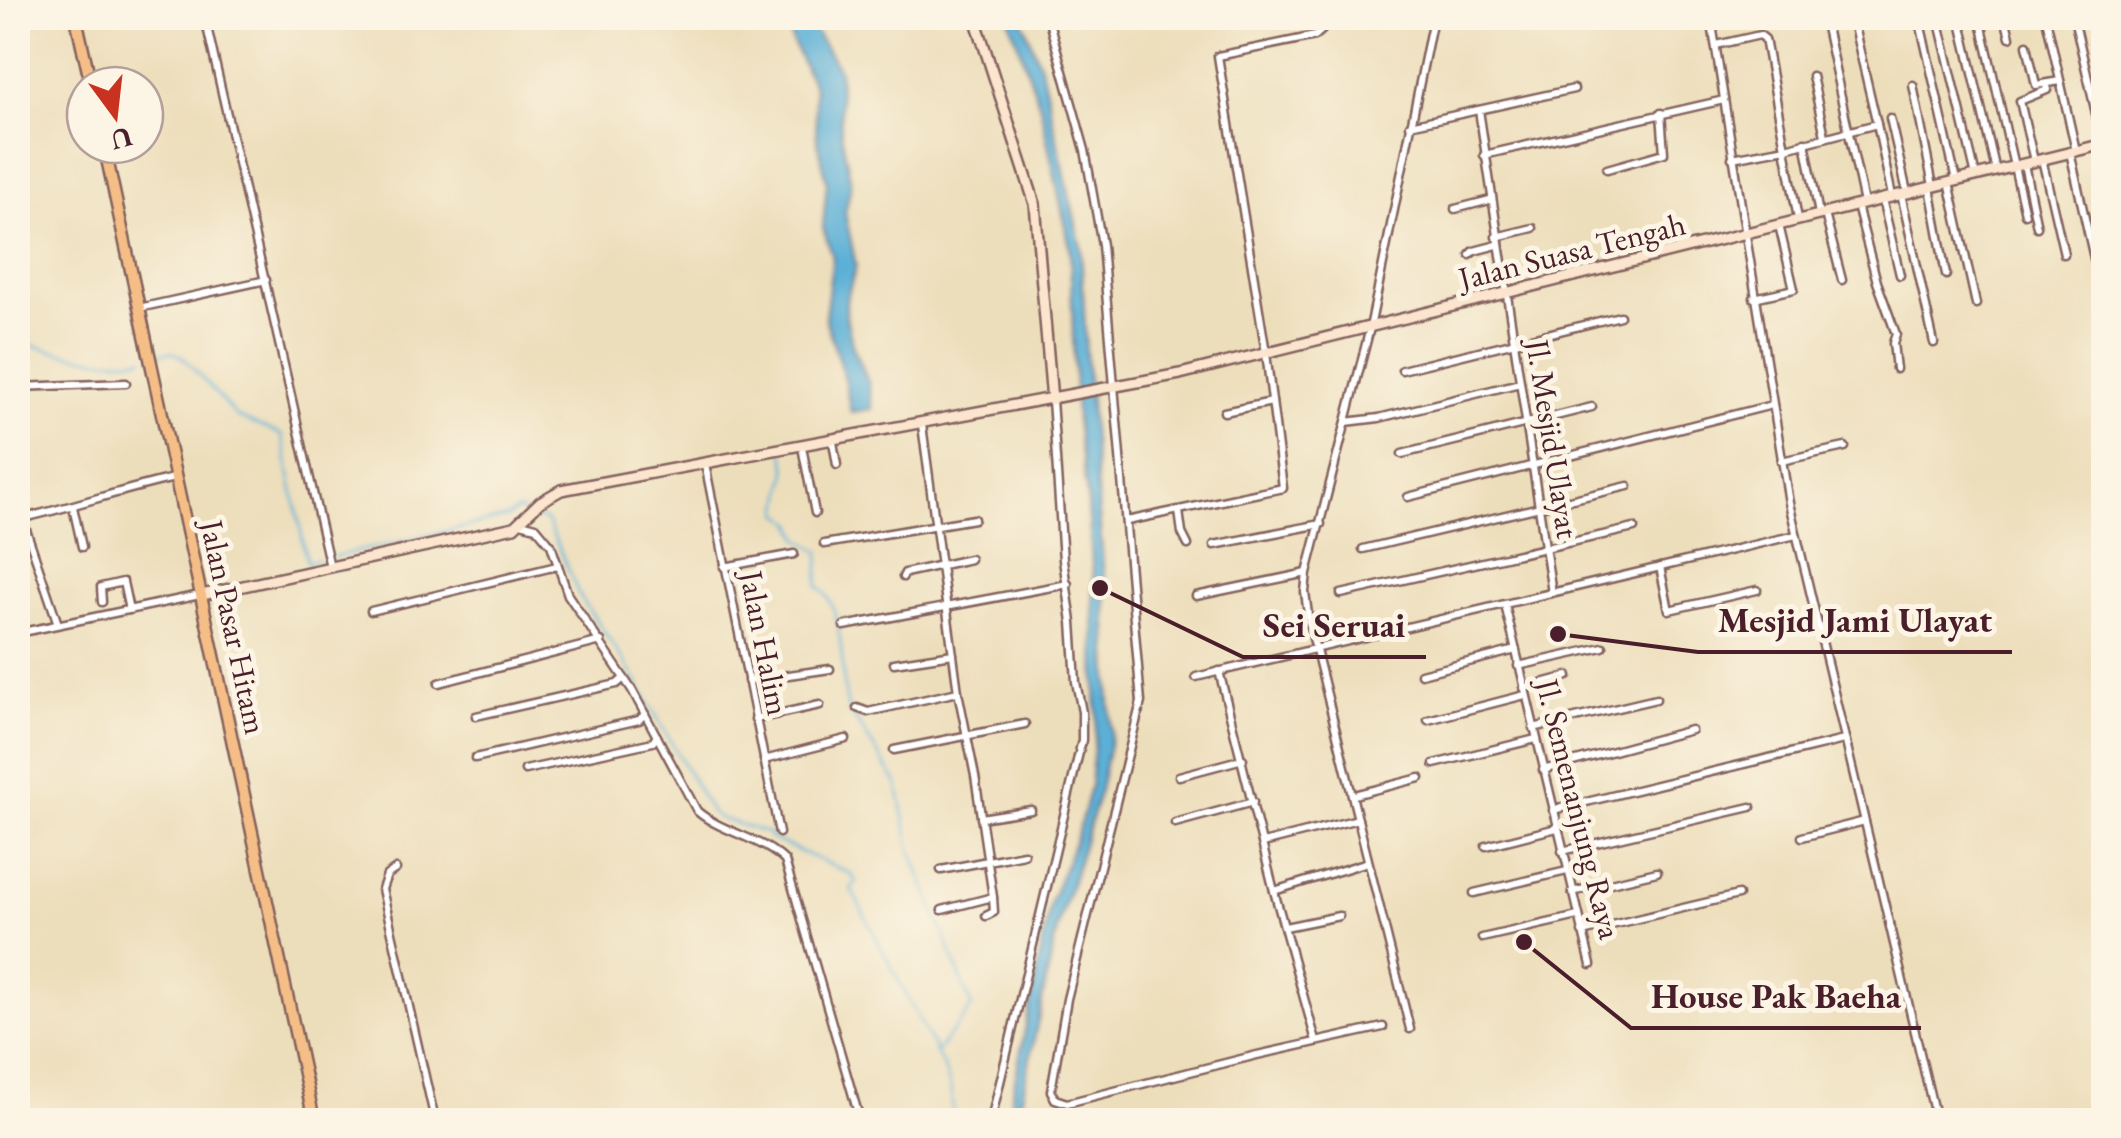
<svg xmlns="http://www.w3.org/2000/svg" width="2121" height="1138" font-family="'EB Garamond',serif">
<rect width="100%" height="100%" fill="#fcf5e5"/>
<filter id="ink" filterUnits="userSpaceOnUse"><feTurbulence type="fractalNoise" baseFrequency=".01" numOctaves="2"/><feDisplacementMap in="SourceGraphic" scale="20" xChannelSelector="R" yChannelSelector="G"/><feConvolveMatrix kernelMatrix="1 2 1 2 8 2 1 2 1" color-interpolation-filters="sRGB"/></filter>
<filter id="wash" filterUnits="userSpaceOnUse"><feTurbulence type="fractalNoise" baseFrequency=".0048" numOctaves="4" result="noise"/><feDisplacementMap in="SourceGraphic" scale="40" xChannelSelector="R" yChannelSelector="G"/><feGaussianBlur stdDeviation="2.25" result="paint"/><feColorMatrix in="noise" values="0 0 0 0 0 0 0 0 0 0 0 0 0 0 0 0 0 1.4 0 .05"/><feComposite in="paint" operator="in"/></filter>
<g filter="url(#wash)">
<rect width="100%" height="100%" fill="#eddebb"/>
<g fill="#5bb0d7" stroke="#526881" stroke-width="2.5">
<polygon points="786,18 807,18 839,70 841,132 851,184 845,213 856,266 846,301 846,317 853,347 868,381 872,409 851,412 843,373 825,318 833,257 823,228 827,182 817,139 814,87 793,43"/>
<polygon points="1009,18 1022,18 1041,68 1081,247 1086,354 1106,602 1111,734 1100,790 1057,929 1017,1120 1007,1120 1051,901 1078,832 1090,787 1097,718 1093,576 1088,503 1076,421 1070,247 1040,106"/>
</g>
<g fill="none" stroke-linecap="round" stroke-linejoin="round">
<g stroke="#5bb0d7" stroke-width="2.5">
<path d="M 18,341 C 57,353 102,365 144,358"/>
<polyline points="151,356 171,352 182,356 237,417 282,435 307,562 318,560"/>
<path d="M 784,453 L 787,471 L 780,513 L 793,522 L 800,539 L 820,551 L 818,586 C 847,608 839,675 848,708 L 897,783 L 911,850 L 972,1007 L 936,1052"/>
<polyline points="531,515 547,521 579,595 632,673 710,811 719,818 770,834 770,838 851,874 856,882 851,889 943,1066 950,1086 954,1120"/>
<polyline points="333,557 508,517 517,510 524,512"/>
</g>
</g>
</g>
<g filter="url(#ink)">
<g fill="none" stroke-linecap="round" stroke-linejoin="round">
<defs>
<g id="street">
<polyline points="205,18 330,567"/>
<polyline points="1048,18 1085,150 1102,245 1141,702 1067,999 1051,1091 1055,1099 1067,1103 1257,1055 1383,1027"/>
<polyline points="1711,18 1789,503 1936,1120"/>
<polyline points="1824,18 1864,203"/>
<polyline points="1919,18 1956,180"/>
<polyline points="1938,18 1976,176"/>
<polyline points="1960,18 1996,171"/>
<polyline points="1980,18 2025,214"/>
<polyline points="2005,18 2010,37"/>
<polyline points="2046,18 2076,151"/>
<polyline points="2074,18 2103,144"/>
<polyline points="2091,18 2096,37"/>
<polyline points="1716,45 1760,35 1765,39 1798,219"/>
<polyline points="2027,45 2036,85 2060,81"/>
<polyline points="1812,76 1825,136"/>
<polyline points="1913,85 1933,186"/>
<polyline points="1479,110 1552,593"/>
<polyline points="1890,118 1907,192"/>
<polyline points="1877,124 1892,196"/>
<polyline points="1410,125 1574,89"/>
<polyline points="1805,142 1819,214"/>
<polyline points="2099,146 2104,168"/>
<polyline points="2070,152 2100,285"/>
<polyline points="1484,155 1724,100"/>
<polyline points="1732,158 1786,148 1877,124 1852,18"/>
<polyline points="2042,159 2064,254"/>
<polyline points="2034,161 2020,101 2047,90 2046,84"/>
<polyline points="2024,164 2037,227"/>
<polyline points="1607,169 1664,153 1661,113"/>
<polyline points="1949,182 1976,304"/>
<polyline points="1930,187 1946,275"/>
<polyline points="1901,194 1934,343"/>
<polyline points="1882,199 1900,275"/>
<polyline points="1857,206 1877,282 1896,334 1893,343 1896,369"/>
<polyline points="1455,209 1490,200"/>
<polyline points="1825,214 1842,280"/>
<polyline points="1496,237 1533,228"/>
<polyline points="1470,255 1474,251 1497,245"/>
<polyline points="1754,298 1794,289 1779,225"/>
<polyline points="139,308 266,280"/>
<polyline points="1402,370 1620,316"/>
<polyline points="18,387 126,383"/>
<polyline points="1224,412 1272,402"/>
<polyline points="1346,422 1379,418 1520,383"/>
<polyline points="922,425 958,692 975,776 993,897 942,910"/>
<polyline points="833,442 837,465"/>
<polyline points="802,447 815,513"/>
<polyline points="1402,454 1592,407"/>
<polyline points="1781,461 1845,447"/>
<polyline points="705,464 779,833"/>
<polyline points="1408,497 1772,405"/>
<polyline points="73,507 82,547"/>
<polyline points="1179,511 1182,533 1188,545"/>
<polyline points="22,518 58,624"/>
<path d="M 18,519 C 71,508 122,489 175,478"/>
<polyline points="1127,521 1283,488 1266,353 1218,56 1315,36 1323,29 1322,18"/>
<path d="M 521,523 L 536,527 L 551,545 L 568,595 L 632,690 L 697,811 C 722,833 761,837 785,861 L 860,1120"/>
<polyline points="824,544 974,519"/>
<polyline points="1214,545 1321,524"/>
<polyline points="1363,549 1628,486"/>
<polyline points="724,567 794,554"/>
<polyline points="1660,567 1669,610 1757,590"/>
<polyline points="903,577 905,573 970,559"/>
<polyline points="1341,594 1634,528"/>
<polyline points="1196,596 1307,573"/>
<polyline points="102,602 101,587 123,582 129,610"/>
<polyline points="1505,605 1591,965"/>
<polyline points="371,611 557,566"/>
<polyline points="844,626 1068,584"/>
<polyline points="18,633 200,595"/>
<polyline points="894,663 953,654"/>
<polyline points="1518,666 1603,647"/>
<polyline points="1219,671 1274,891 1316,1041"/>
<polyline points="1421,674 1516,650"/>
<polyline points="1196,677 1796,535"/>
<polyline points="748,681 830,669"/>
<polyline points="439,683 601,641"/>
<polyline points="1524,688 1568,676"/>
<polyline points="857,708 868,712 958,692"/>
<polyline points="476,716 617,684 624,678"/>
<polyline points="755,719 820,705"/>
<polyline points="1428,720 1525,695"/>
<polyline points="1533,728 1656,699"/>
<polyline points="894,750 1025,724"/>
<polyline points="475,758 639,720 645,714"/>
<polyline points="764,760 846,739"/>
<polyline points="1434,764 1536,739"/>
<polyline points="525,770 653,742 657,736"/>
<polyline points="1543,770 1691,730"/>
<polyline points="1179,776 1243,759"/>
<polyline points="1354,795 1420,778"/>
<polyline points="1553,810 1844,740"/>
<polyline points="981,818 1031,810"/>
<polyline points="1175,823 1253,802"/>
<polyline points="1802,837 1865,821"/>
<polyline points="1263,843 1358,819"/>
<polyline points="1486,846 1557,828"/>
<polyline points="1562,851 1751,807"/>
<polyline points="396,869 387,875 382,889 435,1120"/>
<polyline points="941,870 1024,854"/>
<polyline points="1274,891 1368,862"/>
<polyline points="1572,892 1657,872"/>
<polyline points="1474,893 1567,871"/>
<polyline points="986,916 994,912 993,898"/>
<polyline points="1285,927 1339,916"/>
<polyline points="1582,932 1738,895"/>
<polyline points="1482,938 1578,916"/>
<polyline points="1410,1029 1309,622 1305,592 1307,573 1370,328 1433,18"/>
<polyline points="991,1120 1082,740 1082,712 1076,682 1072,622 1063,560 1052,400"/>
</g>
<g id="secondary">
<polyline points="975,18 1035,204 1052,400"/>
<polyline points="202,595 514,527 540,502 561,490 1180,374 2104,144"/>
</g>
<g id="primary">
<polyline points="76,18 91,85"/>
<polyline points="104,145 314,1120"/>
</g>
</defs>
<use href="#street" stroke="#83625d" stroke-width="11"/>
<use href="#secondary" stroke="#83625d" stroke-width="14"/>
<use href="#primary" stroke="#83625d" stroke-width="15"/>
<use href="#street" stroke="#fff" stroke-width="6"/>
<use href="#secondary" stroke="#fbe5cf" stroke-width="9"/>
<use href="#primary" stroke="#f6be87" stroke-width="10"/>
</g>
</g>
<g text-anchor="middle" dominant-baseline="central" stroke-width="10" stroke-linejoin="round" paint-order="stroke">
<g font-size="32" fill="#4a1f2b" stroke="#fcf5e5">
<text transform="translate(1572 251) rotate(-14)">Jalan Suasa Tengah</text>
<text transform="translate(1553 439) rotate(81)">Jl. Mesjid Ulayat</text>
<text transform="translate(234 627) rotate(78)">Jalan Pasar Hitam</text>
<text transform="translate(765 643) rotate(79)">Jalan Halim</text>
<text transform="translate(1579 809) rotate(76)">Jl. Semenanjung Raya</text>
</g>
</g>
<path fill="none" stroke="#4a1f2b" stroke-width="4" d="M1558 634L1698 652H2012M1100 588L1243 657H1426M1524 942L1631 1028H1921"/>
<g fill="#4a1f2b" stroke="#fcf5e5" stroke-width="4">
<circle cx="1558" cy="634" r="10"/>
<circle cx="1100" cy="588" r="10"/>
<circle cx="1524" cy="942" r="10"/>
</g>
<g font-size="35" text-anchor="middle" font-weight="bold" fill="#4a1f2b" stroke="#fcf5e5" stroke-width="10" stroke-linejoin="round" paint-order="stroke">
<text x="1855" y="632">Mesjid Jami Ulayat</text>
<text x="1334" y="637">Sei Seruai</text>
<text x="1776" y="1008">House Pak Baeha</text>
</g>
<rect width="2121" height="1138" fill="none" stroke="#fcf5e5" stroke-width="60"/>
<g transform="translate(115 115) rotate(165)"><circle r="48" fill="#fcf5e5" stroke="#b59f9b" stroke-width="2.5"/>
<path d="M0-8L18 38L0 25L-18 38Z" fill="#c8321e"/>
<text y="-15" font-size="28" font-weight="bold" text-anchor="middle" fill="#4a1f2b">U</text>
</g>
</svg>
